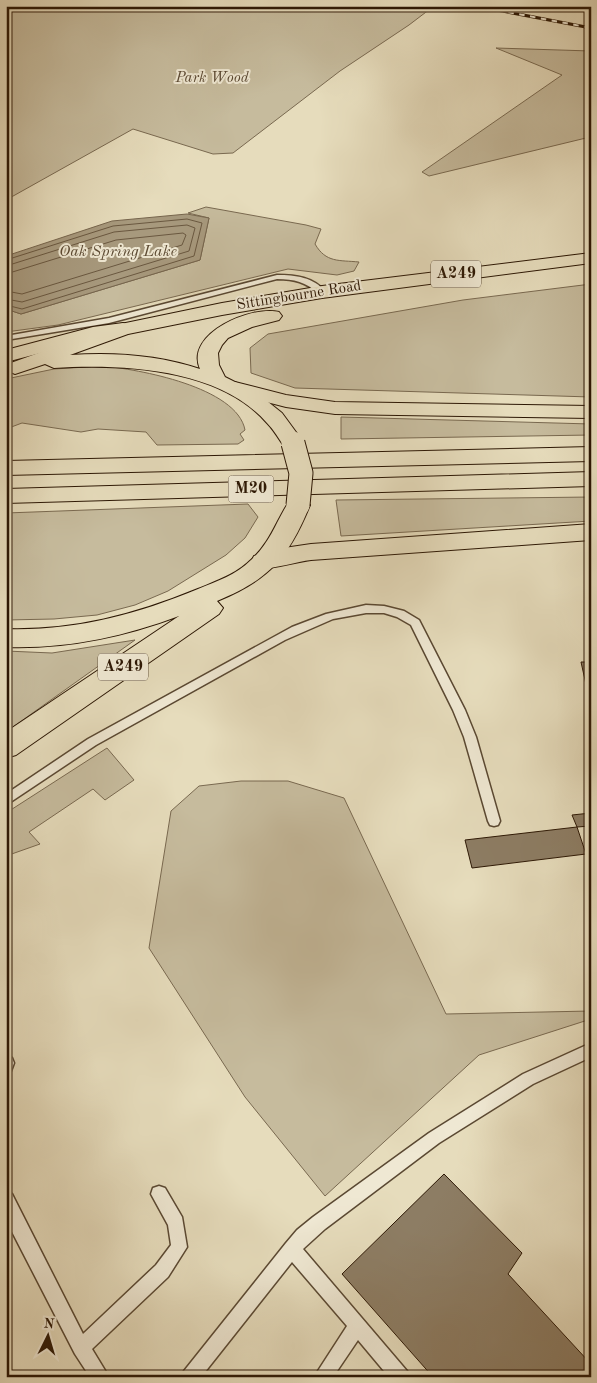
<svg xmlns="http://www.w3.org/2000/svg" width="597" height="1383" font-family="'Old Standard TT',serif">
<rect width="100%" height="100%" fill="#e6dcbc"/>
<filter id="stains"><feTurbulence type="fractalNoise" baseFrequency=".004" numOctaves="4"/><feColorMatrix values="0 0 0 0 .2 0 0 0 0 .09 0 0 0 0 .02 0 0 0 .5 -.17"/></filter>
<radialGradient id="worn" r=".72"><stop offset=".6" stop-color="#630" stop-opacity="0"/><stop offset="1" stop-color="#630" stop-opacity=".3"/></radialGradient>
<g fill="#c6bb9d" stroke="#796950">
<polygon points="6,6 434,6 409,25 340,71 233,153 213,154 133,129 6,200"/>
<polygon points="496,48 591,51 591,135 586,138 429,176 422,172 562,75"/>
<path d="M 206,207 L 306,225 L 321,229 L 315,244 C 326,263 339,260 359,262 L 354,271 L 337,275 L 288,269 L 58,325 L 6,332 L 6,309 L 21,314 L 200,260 L 209,218 L 188,213 Z"/>
<polygon points="591,284 591,397 295,388 251,373 250,348 268,334 463,300"/>
<path d="M 102,366 C 138,369 237,387 245,430 L 240,434 L 244,440 L 238,444 L 157,445 L 146,432 L 98,429 L 81,432 L 22,423 L 6,429 L 6,379 L 54,369 Z"/>
<polygon points="341,417 591,424 591,435 341,439"/>
<polygon points="591,497 591,521 341,536 336,500"/>
<polygon points="248,504 258,517 245,538 226,555 168,591 135,605 97,615 54,619 6,620 6,513"/>
<polygon points="135,640 6,732 6,651 52,653"/>
<polygon points="107,748 134,780 105,800 93,789 29,832 40,844 6,856 6,813"/>
<polygon points="241,781 288,781 344,798 446,1014 591,1011 591,1019 479,1055 325,1196 245,1097 149,948 171,811 199,786"/>
</g>
<polygon fill="#a7997d" stroke="#76654d" points="187,214 209,218 200,260 21,314 6,309 6,256 112,221"/>
<g fill="none" stroke-linecap="round" stroke-linejoin="round">
<g stroke="#6a5840" stroke-width="1">
<polyline points="6,260 113,226 187,219 202,223 194,256 22,309 6,305"/>
<polyline points="6,266 114,232 187,225 195,228 189,251 22,302 6,299"/>
<polyline points="6,274 116,240 183,233 186,235 182,245 22,294 6,291"/>
</g>
</g>
<g fill="#8d7d64" stroke="#2c1704">
<polygon points="581,662 591,662 591,707"/>
<polygon points="591,813 591,826 577,827 572,815"/>
<polygon points="577,827 586,854 472,868 465,840"/>
<polygon points="444,1174 522,1253 508,1274 590,1363 580,1377 433,1377 342,1274"/>
</g>
<g fill="none" stroke-linecap="round" stroke-linejoin="round">
<defs>
<g id="service">
<path d="M 277,275 C 296,275 313,277 326,292 L 319,294 C 306,282 294,279 277,279 L 109,323 L 6,340 L 6,336 L 109,318 Z"/>
<polygon points="366,605 384,606 404,611 419,620 465,710 476,737 500,821 498,825 494,826 490,825 488,821 464,737 453,710 411,625 397,617 384,613 366,613 333,619 285,640 96,745 6,805 6,794 88,739 292,627 326,614"/>
<polygon points="591,1043 591,1057 533,1084 439,1143 325,1229 303,1249 407,1371 410,1377 389,1377 358,1340 333,1377 314,1377 347,1326 292,1262 201,1377 181,1377 184,1371 286,1243 297,1230 313,1217 429,1133 523,1074"/>
<polygon points="6,1056 12,1058 14,1063 11,1071 6,1073"/>
<polygon points="159,1186 165,1188 182,1217 187,1247 168,1277 92,1349 109,1377 90,1377 75,1354 6,1220 6,1192 12,1194 83,1334 156,1265 171,1245 168,1225 151,1194 153,1188"/>
</g>
<g id="trunk">
<path d="M 591,253 L 591,263 L 322,298 L 222,315 L 128,334 L 70,355 C 113,352 159,355 200,369 C 184,333 253,305 279,312 L 282,316 L 279,320 L 252,327 L 228,338 L 222,345 L 218,353 L 219,365 L 225,377 L 257,393 L 282,413 L 304,443 L 301,448 L 293,450 L 285,448 C 279,439 274,430 267,423 C 219,368 122,364 54,368 L 45,364 L 15,374 L 6,370 L 8,364 L 116,325 L 222,303 L 322,286 Z"/>
<path d="M 298,498 L 306,500 L 310,505 C 289,557 269,580 217,601 L 223,608 L 219,614 L 16,755 L 6,758 L 6,732 L 179,616 C 123,637 67,649 6,647 L 6,629 C 74,631 135,615 198,589 C 217,581 236,575 251,560 C 271,542 276,521 290,500 Z"/>
</g>
<g id="motorway">
<polygon points="123,323 130,325 133,329 130,333 94,339 6,362 6,350 93,327"/>
<polygon points="235,382 286,395 335,402 591,406 591,418 335,414 286,407 228,392 225,388 228,384"/>
<polygon points="591,447 591,461 6,475 6,461"/>
<polygon points="591,472 591,486 6,503 6,489"/>
<path d="M 591,524 L 591,540 L 311,560 C 295,562 268,571 254,568 L 251,562 L 254,556 L 284,548 L 311,544 Z"/>
</g>
</defs>
<use href="#service" stroke="#5a4832" stroke-width="3"/>
<use href="#trunk" stroke="#2c1704" stroke-width="2"/>
<use href="#motorway" stroke="#2c1704" stroke-width="2"/>
<use href="#service" fill="#efe8d3" fill-rule="evenodd"/>
<use href="#trunk" fill="#e6dcbc" fill-rule="evenodd"/>
<use href="#motorway" fill="#e6dcbc" fill-rule="evenodd"/>
<defs>
<polyline id="rail" points="476,6 591,28"/>
</defs>
<use href="#rail" stroke="#2c1704" stroke-width="3"/>
<use href="#rail" stroke="#efe8d3" stroke-width="2" stroke-dasharray="5.5" stroke-linecap="butt"/>
<defs>
<polyline id="trunk-bridge" points="293,443 301,473 298,505"/>
</defs>
<use href="#trunk-bridge" stroke="#2c1704" stroke-width="25" stroke-linecap="butt"/>
<use href="#trunk-bridge" stroke="#e6dcbc" stroke-width="23"/>
</g>
<g text-anchor="middle" dominant-baseline="central" stroke-width="4" stroke-linejoin="round" paint-order="stroke">
<g font-size="15" font-style="italic" fill="#5a4832" stroke="#efe8d3">
<text x="212" y="78">Park Wood</text>
</g>
<g font-size="15" fill="#2c1704" stroke="#efe8d3">
<text transform="translate(299 296) rotate(-9)">Sittingbourne Road</text>
</g>
<g font-size="16" font-style="italic" fill="#5d4b34" stroke="#efe8d3">
<text x="118" y="252">Oak Spring Lake</text>
</g>
<g fill="#efe8d3" stroke="#665642" stroke-width="1">
<rect x="431" y="260.5" width="50" height="27" rx="4"/>
<rect x="228.5" y="475.5" width="45" height="27" rx="4"/>
<rect x="98" y="653.5" width="50" height="27" rx="4"/>
</g>
<g font-size="16" font-weight="bold" fill="#2c1704">
<text x="456" y="274">A249</text>
<text x="251" y="489">M20</text>
<text x="123" y="667">A249</text>
</g>
</g>
<rect width="597" height="1383" fill="none" stroke="#e6dcbc" stroke-width="25"/>
<rect x="8" y="8" width="582" height="1368" fill="none" stroke="#2c1704" stroke-width="2.5"/>
<rect x="12" y="12" width="572" height="1358" fill="none" stroke="#2c1704"/>
<g transform="translate(48 1336) rotate(5)" stroke="#efe8d3" stroke-width="4" paint-order="stroke">
<path d="M0-4L9 19L0 12L-9 19Z" fill="#2c1704"/>
<text y="-8" font-size="14" font-weight="bold" text-anchor="middle" fill="#2c1704">N</text>
</g>
<rect width="100%" height="100%" filter="url(#stains)"/>
<rect width="100%" height="100%" fill="url(#worn)"/>
</svg>
